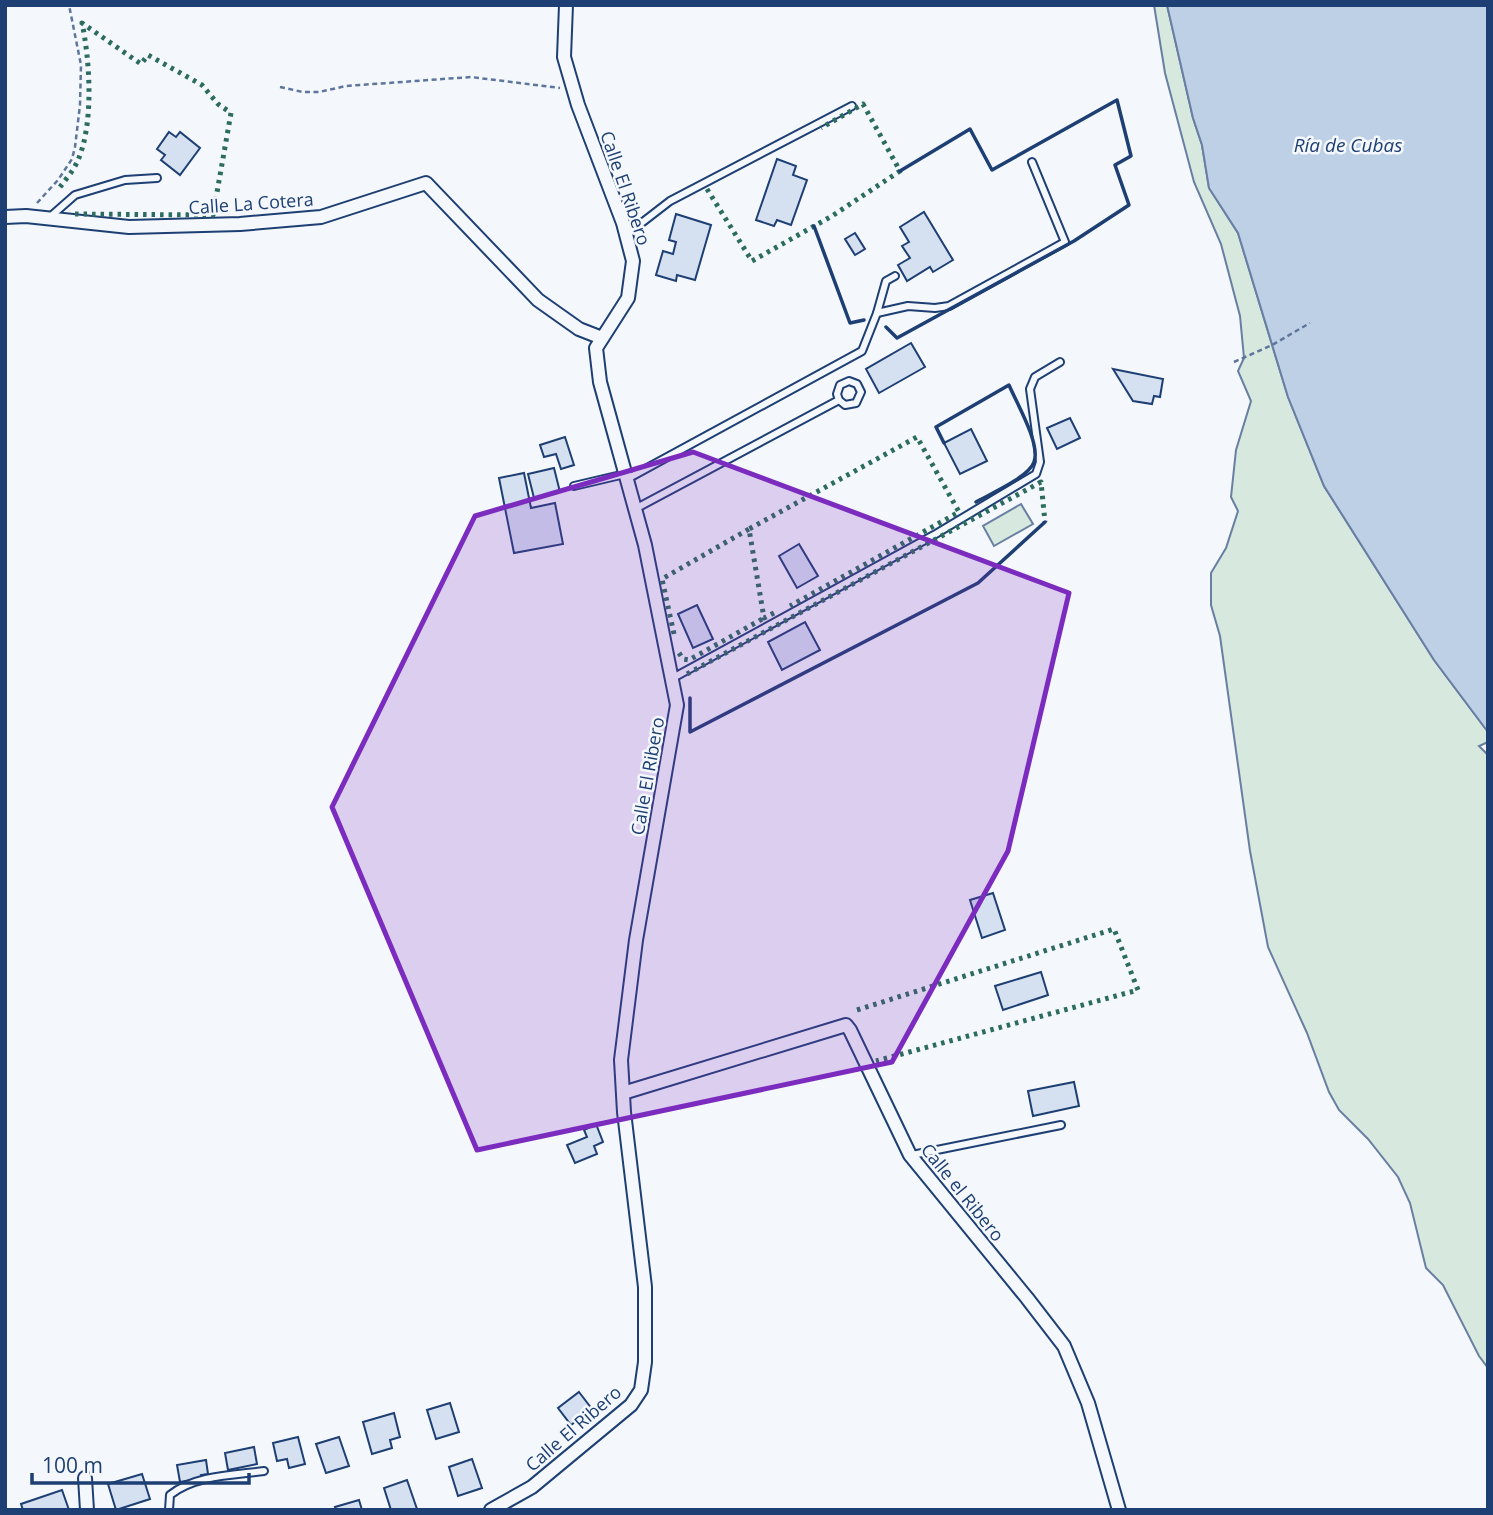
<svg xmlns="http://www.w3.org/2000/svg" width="1493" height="1515" font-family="'Open Sans',sans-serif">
<rect width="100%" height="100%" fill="#f4f7fb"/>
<g fill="#d7e8df" stroke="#687fa3" stroke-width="2">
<polygon points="1154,5 1167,5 1193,118 1202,145 1209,188 1238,233 1288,397 1324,486 1434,660 1488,732 1488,742 1479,746 1488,755 1488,1368 1479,1356 1443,1285 1426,1268 1410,1203 1398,1177 1368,1139 1339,1110 1329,1092 1307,1033 1268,947 1250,851 1220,636 1211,605 1211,573 1226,548 1238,511 1231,497 1236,450 1251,401 1238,371 1244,358 1240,316 1221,244 1194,182 1165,73"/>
<polygon points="1021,504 1033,524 994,546 983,526"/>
</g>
<polygon fill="#bed0e5" stroke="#687fa3" stroke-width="2" points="1167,5 1488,5 1488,732 1434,660 1324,486 1288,397 1238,233 1209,188 1202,145 1193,118"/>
<g fill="#d5e0f0" stroke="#1d3f73" stroke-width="2">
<polygon points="169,132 176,137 180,132 200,148 180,175 161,160 165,155 157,149"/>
<polygon points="777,159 796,166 793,175 807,180 791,225 777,220 774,226 756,220"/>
<polygon points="924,212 953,260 933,272 930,267 907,281 898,265 910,258 902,246 909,242 900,227"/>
<polygon points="676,214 711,225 695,280 677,275 676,281 656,275 663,251 673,254 676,242 669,240"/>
<polygon points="855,233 865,249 855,255 845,239"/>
<polygon points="911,343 925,367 879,393 866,369"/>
<polygon points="1113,369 1163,379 1160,397 1154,396 1152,404 1133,401"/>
<polygon points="1070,418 1080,438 1057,449 1047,428"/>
<polygon points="971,429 987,461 960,474 944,443"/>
<polygon points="565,437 574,465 561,469 556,454 544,457 540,445"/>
<polygon points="554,468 560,492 534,498 528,474"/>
<polygon points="524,473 531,508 555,503 563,544 514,553 499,478"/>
<polygon points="799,544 818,576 797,588 779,556"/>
<polygon points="697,605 713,639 693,648 678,614"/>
<polygon points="805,622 820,650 782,670 768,642"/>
<polygon points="993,893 1005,930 982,938 970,900"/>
<polygon points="1041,972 1048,995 1003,1010 995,986"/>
<polygon points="1074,1082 1079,1106 1033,1116 1028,1091"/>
<polygon points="596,1124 603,1142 594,1146 597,1154 575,1163 567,1145 587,1137 584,1130"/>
<polygon points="579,1392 592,1409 571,1425 558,1408"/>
<polygon points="450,1403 459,1432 436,1439 427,1410"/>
<polygon points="394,1413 400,1437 390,1440 392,1448 372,1454 363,1422"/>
<polygon points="298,1437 305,1464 289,1468 287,1459 277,1461 273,1443"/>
<polygon points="339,1437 349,1466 326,1473 316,1444"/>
<polygon points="254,1447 257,1464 228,1470 225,1453"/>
<polygon points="472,1459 482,1488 458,1496 449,1467"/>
<polygon points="206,1460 208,1474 201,1475 202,1478 180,1482 177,1465"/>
<polygon points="142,1474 150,1499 116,1510 108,1484"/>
<polygon points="407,1480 417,1509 391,1510 384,1488"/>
<polygon points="62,1490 69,1510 23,1510 21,1504"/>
<polygon points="359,1500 362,1510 336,1510 335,1507"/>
</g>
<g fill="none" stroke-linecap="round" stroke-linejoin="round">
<defs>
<g id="lane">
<polyline points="50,217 75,195 125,180 157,178"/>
<polyline points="626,235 670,201 852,106"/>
<polyline points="895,276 886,281 877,313 908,306 935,308 949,306 1065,242 1032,162"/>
<polyline points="627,479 862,351 877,313"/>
<polyline points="574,486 625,474"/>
<polyline points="635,509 839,400 845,405 856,403 861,392 857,384 849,381 840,385 837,394 839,400"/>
<polyline points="671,679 934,535 1036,474 1040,462 1030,389 1035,377 1060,362"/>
<polyline points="912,1155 1061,1125"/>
<path d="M 169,1510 L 170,1495 C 195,1475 234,1475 264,1471"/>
</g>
<g id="street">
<polyline points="5,217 26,216 129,227 240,224 321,217 426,183 538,300 579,329 602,338"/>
<polyline points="623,1093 846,1025 850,1030 910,1155 1027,1298 1064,1346 1088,1403 1119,1510"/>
<polyline points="85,1478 87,1510"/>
<polyline points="491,1510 532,1487 631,1405 641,1390 645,1362 645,1287 624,1112 621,1060 636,940 677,705 645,545 600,382 596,348 628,298 633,261 623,223 578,105 564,57 566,5"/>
</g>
</defs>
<use href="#lane" stroke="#1d3f73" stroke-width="10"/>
<use href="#street" stroke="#1d3f73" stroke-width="16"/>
<g stroke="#5e769c" stroke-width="2.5" stroke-dasharray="5 3.5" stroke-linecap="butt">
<polyline points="280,87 303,92 319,92 346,86 471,77 560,88"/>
<polyline points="37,203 58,180 72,159 75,147 80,105 81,65 69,5"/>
<polyline points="1234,362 1272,345 1310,323"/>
</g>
<use href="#lane" stroke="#f4f7fb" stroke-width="6"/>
<use href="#street" stroke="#f4f7fb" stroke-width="12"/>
<g stroke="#2c6c60" stroke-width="5" stroke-dasharray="3.5 5" stroke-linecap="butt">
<path d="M 60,187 C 66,179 74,170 78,160 C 94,123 90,61 82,23 L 141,64 L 148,55 L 202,85 L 218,104 L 231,113 L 213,215 L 71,214"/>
<polyline points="707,189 752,261 832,216 900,171 863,104 821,128"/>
<polyline points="774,613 764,618 749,529 917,437 959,512 790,606"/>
<polyline points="674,634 662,579 749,529"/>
<polyline points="679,653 683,659 689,660 764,618"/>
<polyline points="687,674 1041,482 1045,522"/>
<polyline points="857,1010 1114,929 1138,990 876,1061"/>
</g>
<g stroke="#1d3f73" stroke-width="3.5">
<polyline points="814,226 850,323 864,320"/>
<polyline points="886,327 897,338 1074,241 1129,205 1115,165 1131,156 1117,100 992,170 970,129 900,171"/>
<path d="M 944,443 L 936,427 L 1009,385 C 1016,402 1041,444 1034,462 C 1029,477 990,494 976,502"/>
<polyline points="690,698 690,732 978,583 1045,522"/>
</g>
</g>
<path fill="#7b2cbf" fill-opacity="0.2" stroke="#7b2cbf" stroke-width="5" stroke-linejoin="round" d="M 693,452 L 1069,593 L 1008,851 L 892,1062 L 477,1150 L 332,807 L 475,516 Z"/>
<g text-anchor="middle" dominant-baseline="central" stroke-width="5" stroke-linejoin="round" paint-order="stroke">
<g font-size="18" fill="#1d3f73" stroke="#f4f7fb">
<text transform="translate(626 188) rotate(71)">Calle El Ribero</text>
<text transform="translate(251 203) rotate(-4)">Calle La Cotera</text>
<text transform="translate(647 776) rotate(-80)">Calle El Ribero</text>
<text transform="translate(963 1192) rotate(51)">Calle el Ribero</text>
<text transform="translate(573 1428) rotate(-41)">Calle El Ribero</text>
</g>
<g font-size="19" font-style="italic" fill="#1d3f73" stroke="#f4f7fb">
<text x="1348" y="145">Ría de Cubas</text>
</g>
</g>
<rect width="1493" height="1515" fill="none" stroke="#1d3f73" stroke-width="14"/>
<path d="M32 1473v10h217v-10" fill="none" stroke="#1d3f73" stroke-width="3.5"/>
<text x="42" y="1473" font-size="21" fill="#1d3f73" stroke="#f4f7fb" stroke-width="5" paint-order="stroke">100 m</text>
</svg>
